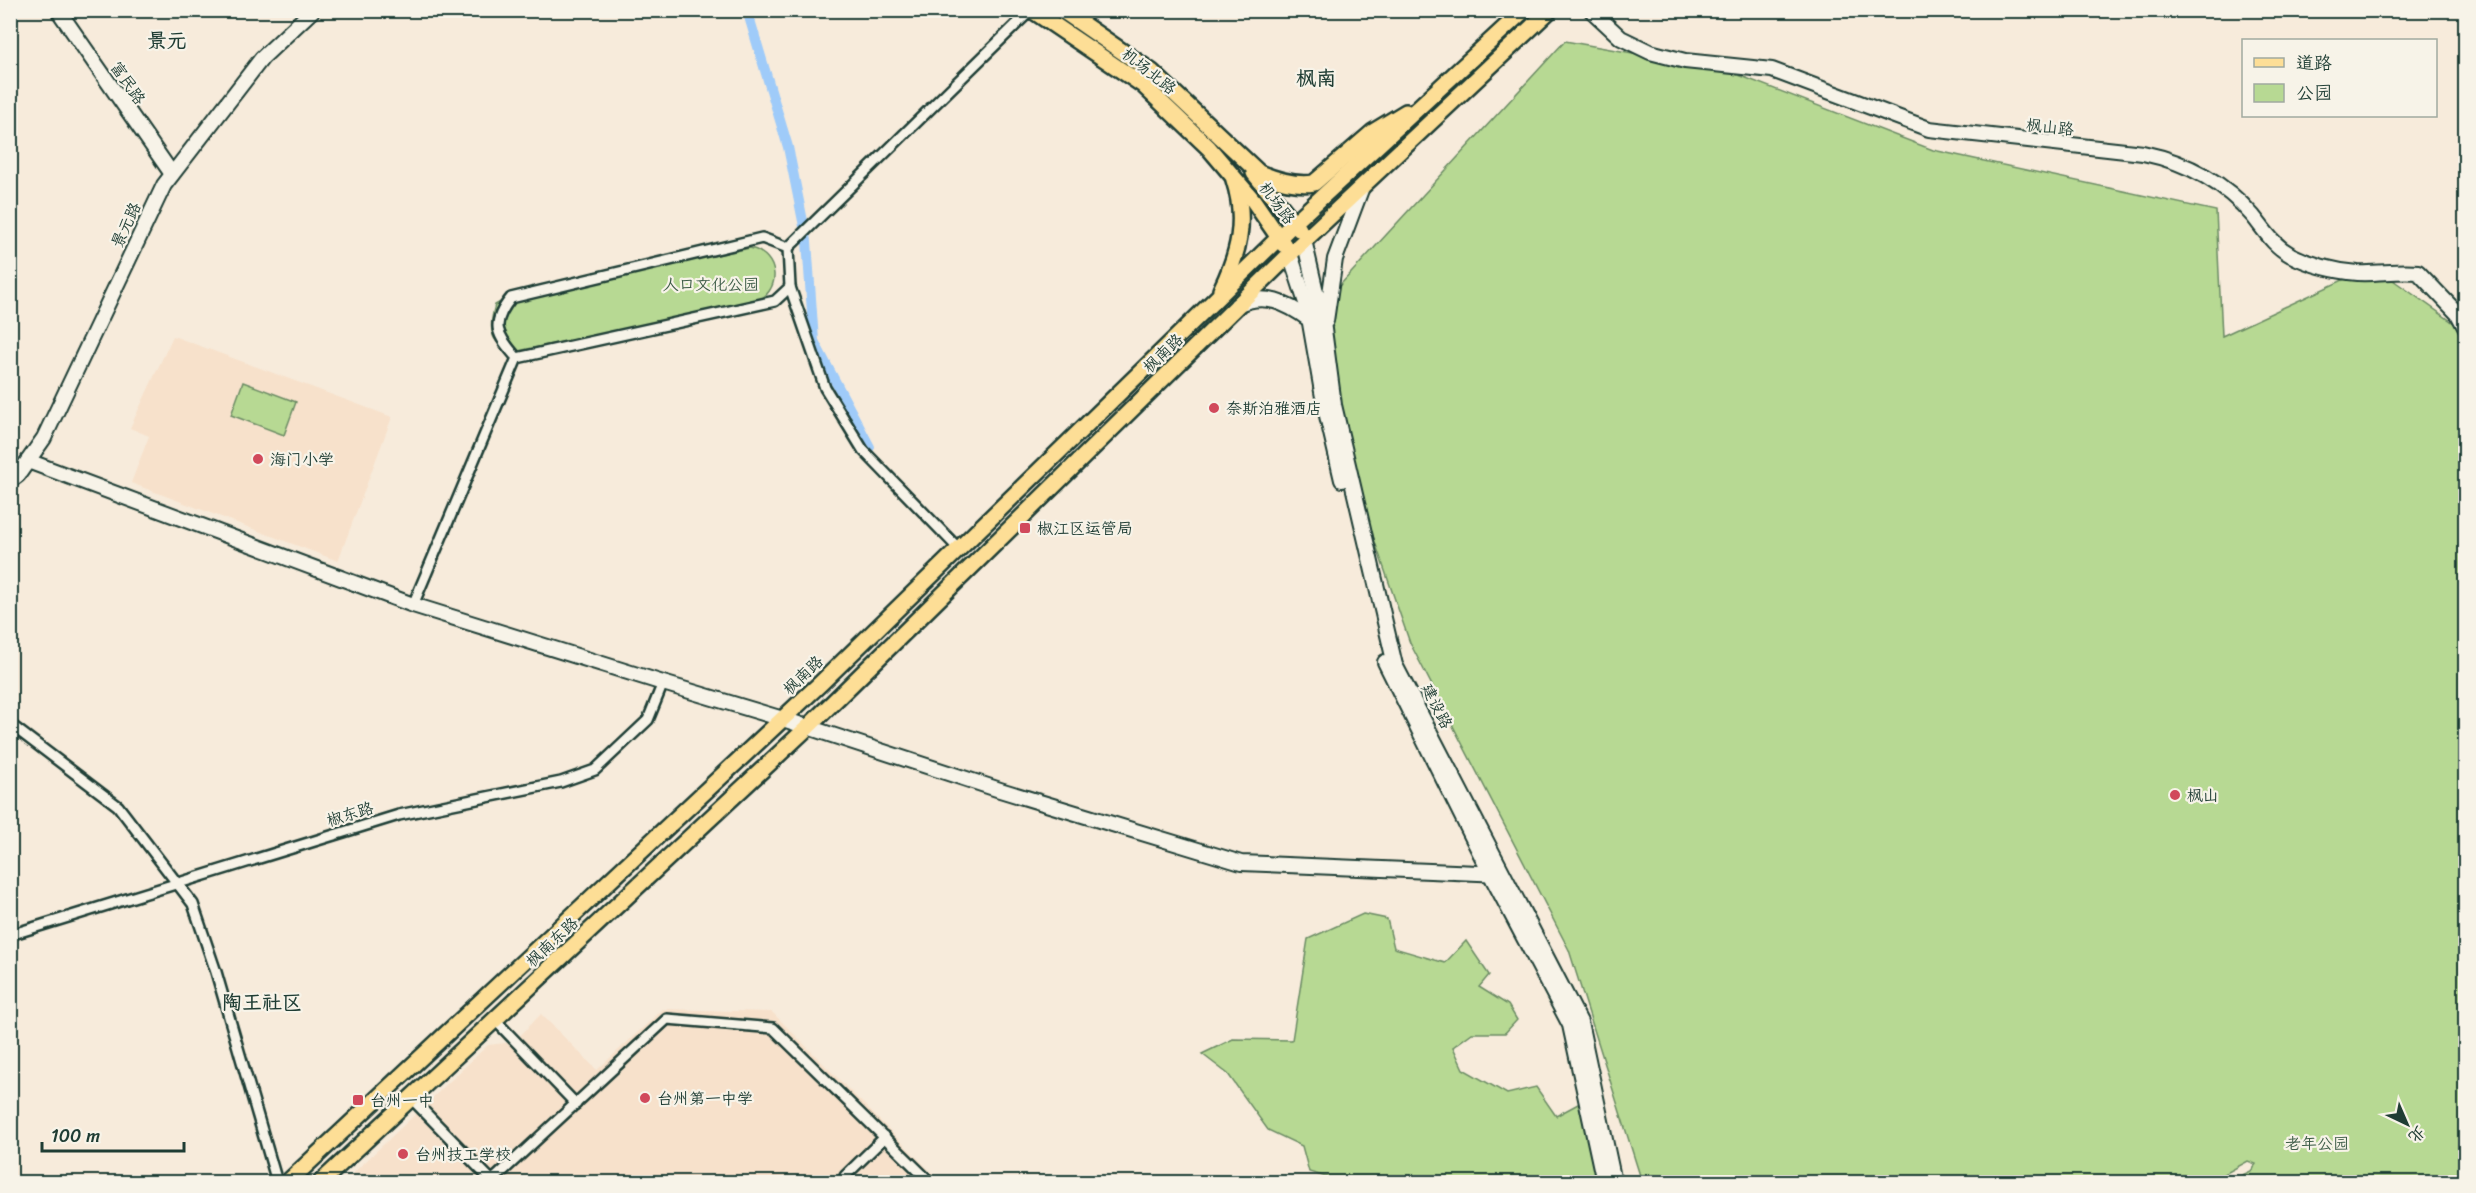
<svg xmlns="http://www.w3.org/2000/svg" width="2476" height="1193" font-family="Sriracha,'LXGW WenKai TC',sans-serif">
<rect width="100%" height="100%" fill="#f7ebdb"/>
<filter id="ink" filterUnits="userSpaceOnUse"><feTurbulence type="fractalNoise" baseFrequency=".0167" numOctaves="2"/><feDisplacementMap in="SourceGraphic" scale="12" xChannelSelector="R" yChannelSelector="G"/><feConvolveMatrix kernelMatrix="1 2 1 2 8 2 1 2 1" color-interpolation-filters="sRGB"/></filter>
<g filter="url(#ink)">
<g fill="#f7e1cb">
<polygon points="173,336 392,417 338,561 131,483 149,436 130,428"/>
<polygon points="663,1009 772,1012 941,1182 344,1182 488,1045 514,1042 541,1014 597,1070"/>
</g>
<g fill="#b7d993" stroke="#6b8b64" stroke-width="1.5">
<polygon points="1565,41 1723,69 1933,150 2216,211 2222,336 2373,266 2465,331 2465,1182 2228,1182 2251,1171 2256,1164 2248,1161 2210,1182 1642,1182 1569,950 1410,643 1341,444 1328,298"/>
<path d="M 750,248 C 780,255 783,292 753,303 L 518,351 C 489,347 488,329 495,305 L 506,299 Z"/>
<polygon points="243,382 296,402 284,435 231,415"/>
<polygon points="1363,914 1387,919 1394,948 1445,963 1466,941 1489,975 1479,987 1508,1005 1517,1020 1505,1033 1472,1033 1453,1047 1463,1069 1507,1094 1536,1087 1556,1116 1580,1103 1598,1182 1343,1182 1309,1172 1302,1146 1268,1130 1228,1074 1202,1054 1233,1039 1292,1040 1308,939"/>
</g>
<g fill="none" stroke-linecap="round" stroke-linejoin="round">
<g stroke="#9fcbf9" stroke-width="10">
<polyline points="747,10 788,147 807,241 814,341 870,447"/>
<polyline points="2462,10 2466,13"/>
</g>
<defs>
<g id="street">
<polyline points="790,287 825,388 863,450 959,549"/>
<polyline points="517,358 775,301 790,287 788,248"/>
<path d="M 413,605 L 517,358 C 496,334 490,324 511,298 L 762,238 L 788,248 L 1031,10"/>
<polyline points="10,724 118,806 193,904 216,972 277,1182"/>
<polyline points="10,935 399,815 561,782 595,770 648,720 663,683"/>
<polyline points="495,1020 576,1104"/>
<polyline points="411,1098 493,1182"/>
<polyline points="492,1181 667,1019 773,1028 930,1182"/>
<polyline points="845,1182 845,1176 885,1137"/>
</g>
<g id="secondary">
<polyline points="58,10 172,174"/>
<path d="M 1591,10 L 1621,38 L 1650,52 L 1685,61 L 1772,70 L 1929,129 L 2143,153 C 2186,162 2224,182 2253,216 C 2265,231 2274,246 2291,255 C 2311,265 2335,271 2358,273 C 2378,274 2398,270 2418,272 L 2458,314 L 2466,329"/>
<polyline points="1304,240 1323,322 1334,405 1395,665 1580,1022 1614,1182"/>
<polyline points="1290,254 1307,306 1324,403 1342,480"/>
<path d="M 1237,305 C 1265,292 1287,303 1310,320"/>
<polyline points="1326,321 1335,259 1362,187"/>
<polyline points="28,461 413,605 663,683 783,719 1000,790 1241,863 1502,874"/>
<polyline points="10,481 18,475 44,438 164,185 262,58 313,10"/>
<polyline points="1385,662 1493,879 1570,1025 1604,1182"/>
</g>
<g id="primary">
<polyline points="1032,10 1143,85 1209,148 1253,200 1284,245"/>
<path d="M 1062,10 L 1152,72 L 1259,173 C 1276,180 1296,186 1314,183 L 1373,132 L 1406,112"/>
<polyline points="1254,173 1299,229"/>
<path d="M 1221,290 C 1239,253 1247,220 1234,180"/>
<polyline points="288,1182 821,683 1295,222 1524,10"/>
<polyline points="321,1182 808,727 1290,254 1550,10"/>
</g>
</defs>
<use href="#street" stroke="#1f3d34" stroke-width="14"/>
<use href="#secondary" stroke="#1f3d34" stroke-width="18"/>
<use href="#primary" stroke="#1f3d34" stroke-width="20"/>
<use href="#street" stroke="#f7f3e8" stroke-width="9"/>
<use href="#secondary" stroke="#f7f3e8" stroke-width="14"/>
<use href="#primary" stroke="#fdde96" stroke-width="15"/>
</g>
</g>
<g fill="#d1495b" stroke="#f7f3e8" stroke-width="2">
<circle cx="1214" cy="408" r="6"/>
<circle cx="258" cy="459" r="6"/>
<rect x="1019" y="522" width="12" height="12" rx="3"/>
<circle cx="2175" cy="795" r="6"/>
<circle cx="645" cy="1098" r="6"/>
<rect x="352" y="1094" width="12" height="12" rx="3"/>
<circle cx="403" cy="1154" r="6"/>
</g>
<g text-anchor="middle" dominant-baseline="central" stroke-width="4.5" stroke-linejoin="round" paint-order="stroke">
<g font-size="16" fill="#1f3d34" stroke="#f7f3e8">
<text transform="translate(1149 71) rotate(38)">机场北路</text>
<text transform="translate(128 83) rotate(55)">富民路</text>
<text transform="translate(2050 127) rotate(6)">枫山路</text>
<text transform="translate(1277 203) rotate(53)">机场路</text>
<text transform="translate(126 225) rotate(-65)">景元路</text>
<text transform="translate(1163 353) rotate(-44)">枫南路</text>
<text transform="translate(803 675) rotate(-44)">枫南路</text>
<text transform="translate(1437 706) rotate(63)">建设路</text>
<text transform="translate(350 814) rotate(-17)">椒东路</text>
<text transform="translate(552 942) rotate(-43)">枫南东路</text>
</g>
<g font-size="16" fill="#3d5c47" stroke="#f7f3e8">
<text x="711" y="284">人口文化公园</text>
<text x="2317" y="1143">老年公园</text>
</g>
<g font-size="16" fill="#1f3d34" stroke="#f7f3e8" text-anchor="start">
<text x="1226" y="408">奈斯泊雅酒店</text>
<text x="270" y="459">海门小学</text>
<text x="1037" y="528">椒江区运管局</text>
<text x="2187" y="795">枫山</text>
<text x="657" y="1098">台州第一中学</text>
<text x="370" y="1100">台州一中</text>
<text x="415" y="1154">台州技工学校</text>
</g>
<g font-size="20" font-weight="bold" fill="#1f3d34" stroke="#f7f3e8">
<text x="167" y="40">景元</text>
<text x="1316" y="78">枫南</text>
<text x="262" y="1002">陶王社区</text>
</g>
</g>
<rect width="2476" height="1193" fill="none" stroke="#f7f3e8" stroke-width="36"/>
<rect x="18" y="18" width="2440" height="1157" fill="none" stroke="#1f3d34" stroke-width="2" filter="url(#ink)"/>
<rect x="2242" y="39" width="195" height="78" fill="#f7f3e8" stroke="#a1aaa0" stroke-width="1.5"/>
<rect x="2254" y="58" width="30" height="9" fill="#fdde96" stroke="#a1aaa0" stroke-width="1.5"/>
<text x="2296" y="69" font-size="18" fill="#1f3d34">道路</text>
<rect x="2254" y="84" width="30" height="18" fill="#b7d993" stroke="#a1aaa0" stroke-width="1.5"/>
<text x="2296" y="99" font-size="18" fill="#1f3d34">公园</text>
<g transform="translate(2407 1124) rotate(136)" stroke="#f7f3e8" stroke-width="4.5" paint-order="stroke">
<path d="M0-4.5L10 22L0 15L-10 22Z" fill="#1f3d34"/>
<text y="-9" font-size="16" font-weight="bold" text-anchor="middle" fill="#1f3d34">北</text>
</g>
<path d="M42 1142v9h142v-9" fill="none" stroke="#1f3d34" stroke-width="3"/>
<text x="51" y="1142" font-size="18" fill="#1f3d34" stroke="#f7f3e8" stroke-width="4.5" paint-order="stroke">100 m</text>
</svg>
